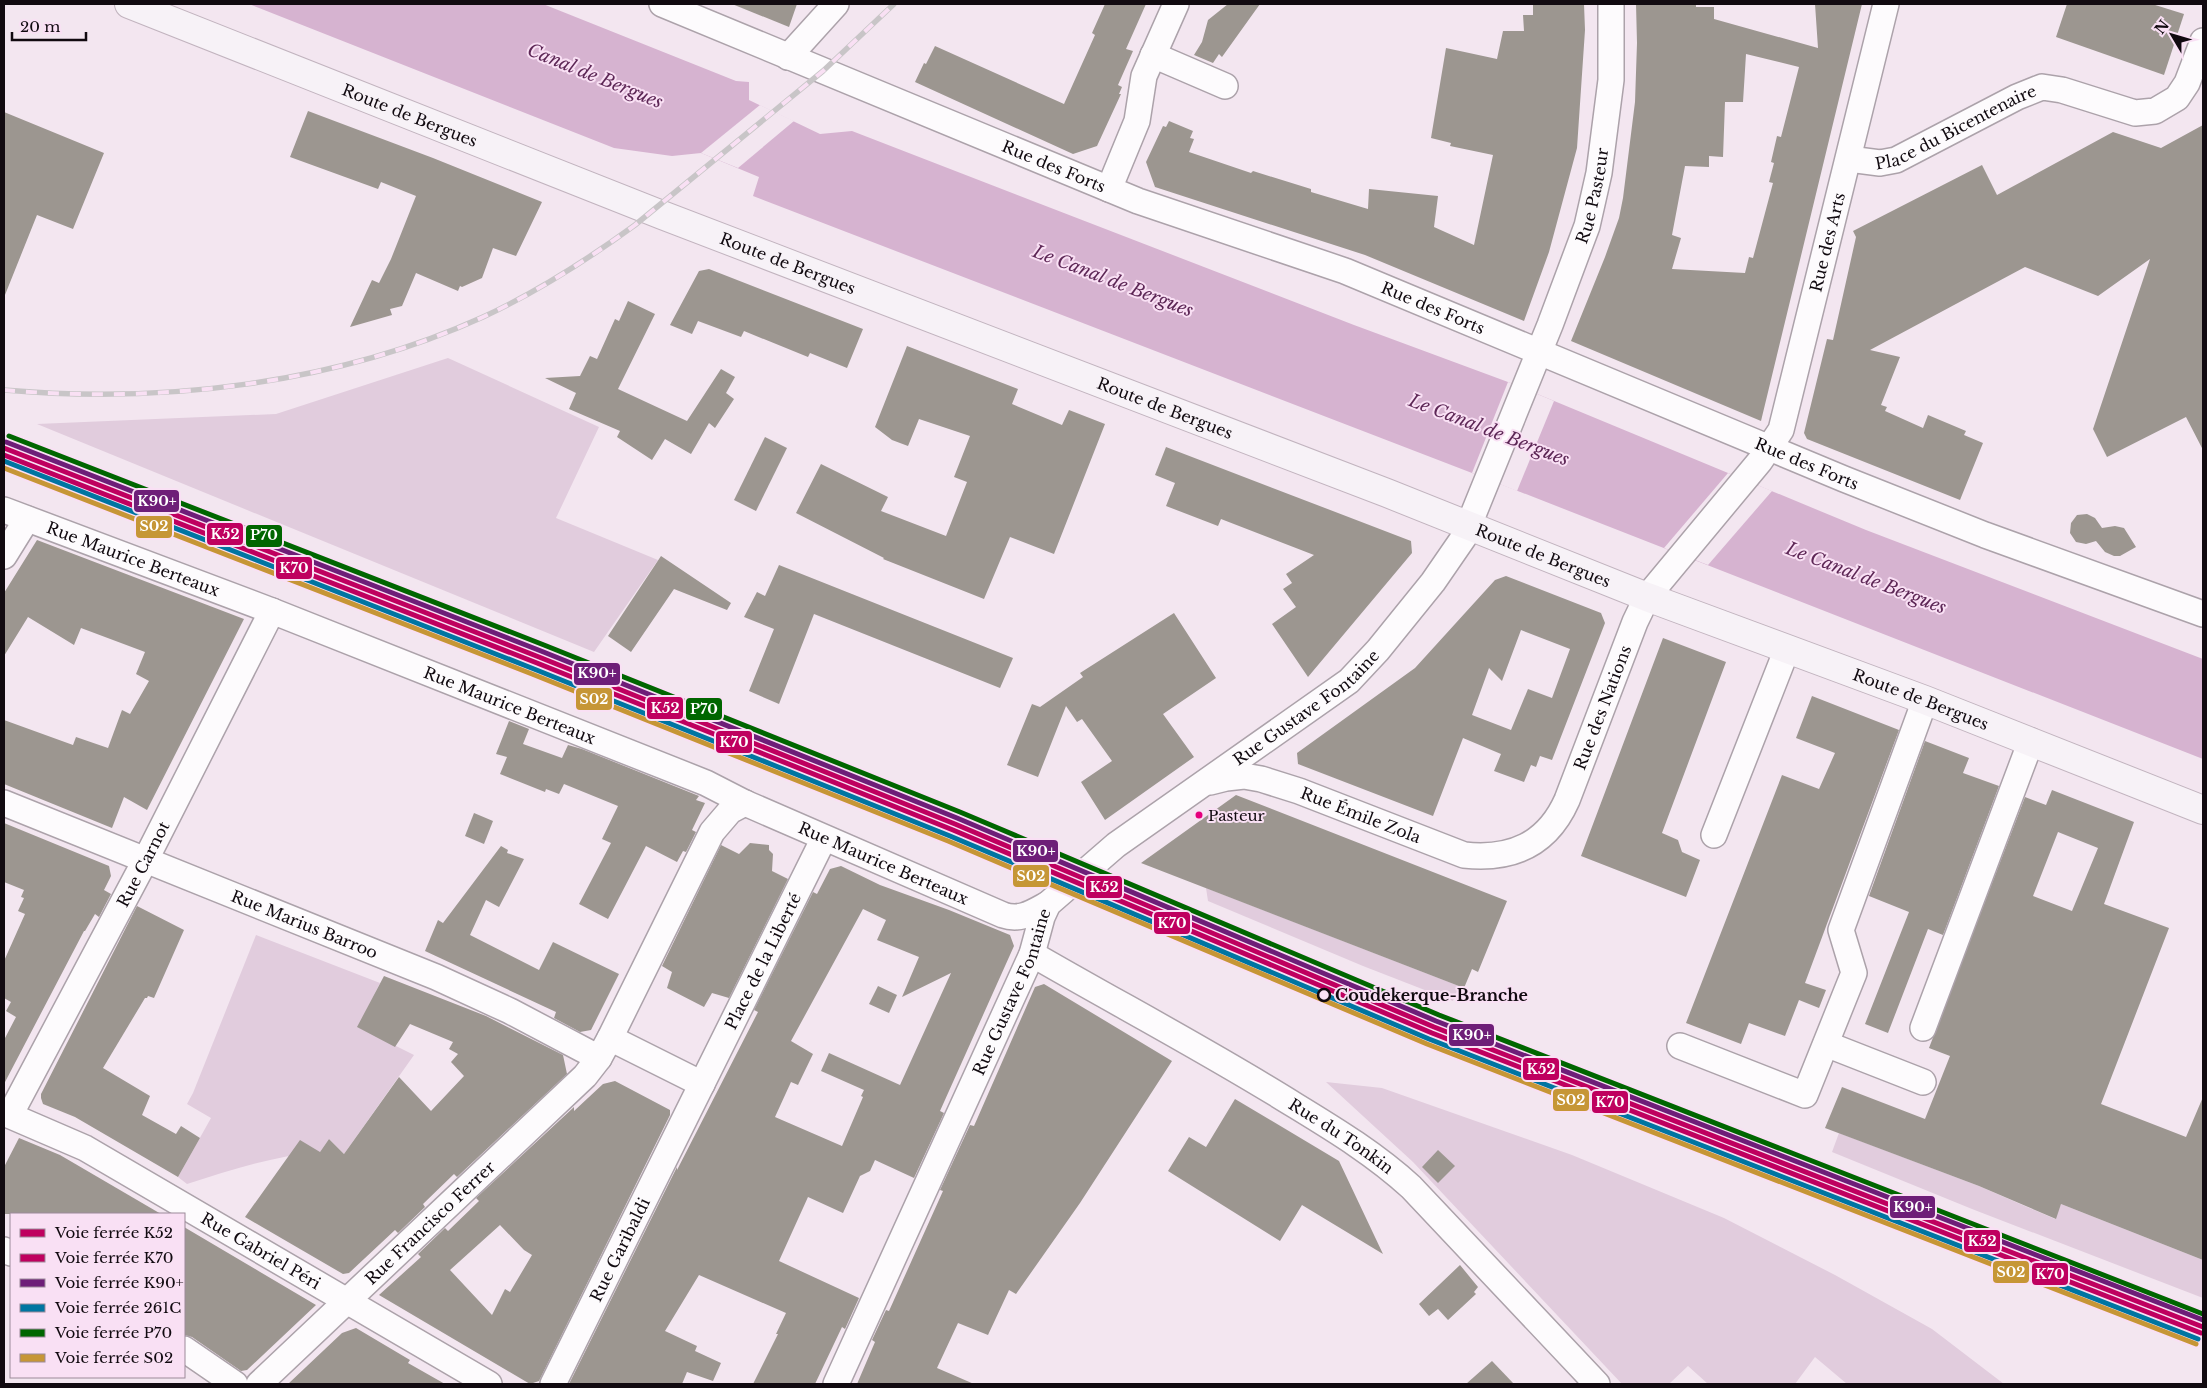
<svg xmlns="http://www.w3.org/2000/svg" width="2207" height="1388" font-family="'Libre Baskerville',serif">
<rect width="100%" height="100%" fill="#f3e6f0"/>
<g fill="#e1ccdd">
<polygon points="448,358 599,427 556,518 658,560 594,652 37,424 276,414"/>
<polygon points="1206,888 1459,986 1453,1001 1363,966 1208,901"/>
<path d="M 256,935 L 380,983 L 358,1027 L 414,1055 L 344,1154 L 329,1139 L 320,1152 C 273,1156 231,1170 187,1184 L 178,1177 L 211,1118 L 187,1104 L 193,1093 Z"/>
<polygon points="1326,1082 1382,1088 1572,1155 1724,1218 1835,1275 1932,1329 2004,1384 1847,1384 1815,1357 1795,1384 1708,1384 1688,1366 1669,1384 1622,1384 1413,1162"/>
<polygon points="1839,1133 1979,1186 2055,1219 2061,1204 2203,1260 2203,1298 1972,1209 1832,1152"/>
</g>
<polygon fill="#d6b3d0" points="249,4 543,4 736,81 749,82 749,100 820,134 852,131 1354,325 1508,382 1866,530 2203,659 2203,759 1472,473 753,196 759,177 701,153 672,156 614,148"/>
<g fill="#f3e6f0">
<polygon points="760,105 794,121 738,168 701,153"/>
<polygon points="1508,382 1554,401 1517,491 1472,473"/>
<polygon points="1728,473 1772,491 1708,565 1664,548"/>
</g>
<g fill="#9c9690" fill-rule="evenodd">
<polygon points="732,4 797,4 789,27"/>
<polygon points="1105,4 1146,4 1126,49 1133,51 1118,85 1122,87 1119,94 1121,94 1097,146 1073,154 915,82 924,63 926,64 935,46 1064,104 1095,35 1092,33"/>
<polygon points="1228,4 1260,4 1222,57 1219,54 1213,63 1194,55 1202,42 1208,20"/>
<polygon points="1533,4 1584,4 1585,30 1577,148 1549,252 1524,321 1365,255 1155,187 1146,162 1163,126 1166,127 1169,121 1193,131 1190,138 1194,139 1189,152 1251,173 1253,171 1311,189 1311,192 1368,209 1369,189 1438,196 1434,227 1474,245 1493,155 1450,146 1451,143 1431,138 1446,48 1497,59 1503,31 1524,31 1523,15 1533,15"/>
<path d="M 1636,4 L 1696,4 L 1696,7 L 1714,7 L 1714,19 L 1818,48 L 1815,4 L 1862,4 L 1761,421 L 1571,341 L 1605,257 L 1619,218 L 1623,198 L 1635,102 L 1637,43 ZM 1746,54 L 1799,67 L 1781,137 L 1777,136 L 1771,162 L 1774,163 L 1769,182 L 1773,183 L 1753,258 L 1749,257 L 1745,273 L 1672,269 L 1681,238 L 1672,235 L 1685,166 L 1709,167 L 1709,156 L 1723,157 L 1725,102 L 1743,102 Z"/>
<polygon points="2067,4 2152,4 2184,14 2164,75 2056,37"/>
<polygon points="308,111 433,158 542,202 516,256 493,248 482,278 462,287 460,286 458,291 416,273 402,306 390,309 392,315 350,327 372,280 379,283 391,259 416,196 381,182 378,189 290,157"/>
<polygon points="4,112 104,153 73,229 37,215 5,295"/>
<polygon points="2203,125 2203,450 2186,417 2107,457 2093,429 2150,259 2098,296 2025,267 1870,350 1900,357 1881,405 1887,407 1885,411 1923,428 1928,415 1966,431 1964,435 1983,443 1960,500 1807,439 1804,433 1827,339 1833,340 1856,237 1853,231 1982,165 1997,195 2113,132 2161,148"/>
<polygon points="709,269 863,329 847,368 810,353 808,357 744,331 741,337 698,321 692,334 670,325 699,271"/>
<polygon points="628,301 655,314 618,389 687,421 721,369 735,377 726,393 734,399 715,428 709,423 691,454 665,439 652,460 617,437 620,431 569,409 576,393 545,378 580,376 590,356 597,359 615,319 619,321"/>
<polygon points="907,346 1018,389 1012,404 1062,425 1069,410 1105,424 1054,554 1010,537 984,599 883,559 884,558 796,513 821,464 888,497 881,511 946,536 967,482 954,477 970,436 919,419 908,446 892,440 875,427"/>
<polygon points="765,437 787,448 756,511 734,500"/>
<polygon points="1166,447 1411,541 1412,553 1308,677 1272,624 1296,607 1283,589 1292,583 1286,574 1314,555 1221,519 1218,526 1166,506 1175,483 1155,475"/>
<polygon points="2087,514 2095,518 2102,528 2115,526 2124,528 2136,547 2120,556 2114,556 2105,552 2096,541 2086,544 2076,542 2070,533 2071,523 2077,515"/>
<polygon points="37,540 244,619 147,810 124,797 112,828 4,784 4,720 73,745 76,737 108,748 122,710 130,714 149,681 136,674 145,652 81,628 74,645 28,617 4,656 4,593"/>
<polygon points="661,556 731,603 727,610 674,589 631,652 608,636"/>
<polygon points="779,565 1013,658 1000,688 814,614 779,704 749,691 774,629 744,617 757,592 765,596"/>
<path d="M 1506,576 L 1601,613 L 1605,623 L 1552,760 L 1540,756 L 1536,767 L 1531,765 L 1524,782 L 1494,771 L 1501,754 L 1463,738 L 1433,816 L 1298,764 L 1297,753 L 1415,668 L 1495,580 ZM 1521,630 L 1570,649 L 1552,698 L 1528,689 L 1511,730 L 1472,715 L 1489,668 L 1502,681 Z"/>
<polygon points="1174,613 1216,678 1163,714 1194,757 1105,820 1081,782 1112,761 1082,719 1077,722 1066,706 1038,777 1007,765 1032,704 1040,707 1083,677 1080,673"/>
<polygon points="1663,638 1726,662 1662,833 1678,840 1682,852 1700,860 1686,897 1581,856"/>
<polygon points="1812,696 1899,730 1805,983 1826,990 1819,1008 1799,1000 1785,1036 1749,1023 1741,1044 1686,1023 1782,775 1819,789 1835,753 1796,738"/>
<polygon points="509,721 529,729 523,744 562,758 568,745 582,749 699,796 696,800 705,803 692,830 696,832 686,852 683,851 677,862 646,846 608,919 579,904 611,843 602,839 618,806 564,784 559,794 546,789 545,792 500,774 507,757 496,754"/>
<polygon points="1925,741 1969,758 1963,773 1999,786 1943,935 1928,929 1888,1033 1865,1024 1909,912 1869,896"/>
<path d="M 2052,790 L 2134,822 L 2104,904 L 2169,928 L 2101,1104 L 2186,1137 L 2203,1097 L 2203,1260 L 2061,1204 L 2056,1219 L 1979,1186 L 1825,1128 L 1842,1087 L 1925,1119 L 1950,1056 L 1929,1048 L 2025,797 L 2046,805 ZM 2058,832 L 2098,848 L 2072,911 L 2033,896 Z"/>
<polygon points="1236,795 1507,901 1478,972 1472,969 1464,988 1141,863"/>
<polygon points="474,813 493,821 484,844 465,836"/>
<polygon points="4,823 109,866 111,876 104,890 111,894 99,917 95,914 85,931 84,931 4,1084 4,1040 16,1017 6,1011 11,1002 4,998 4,961 25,914 18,911 24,898 21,897 24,890 4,882"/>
<polygon points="750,843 769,845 769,850 773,854 772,871 788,879 729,998 712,993 704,1007 667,988 672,972 662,966 721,845 739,854"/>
<polygon points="501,846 508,850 507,853 524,859 499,907 486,900 470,935 539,970 553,942 619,974 591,1030 580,1032 554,1018 556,1012 425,951 438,920 443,923"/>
<path d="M 841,866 L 880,885 L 949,910 L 1010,935 L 1014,946 L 940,1111 L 944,1113 L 914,1178 L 875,1160 L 870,1171 L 860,1176 L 843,1213 L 808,1197 L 779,1261 L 859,1298 L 845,1329 L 842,1327 L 815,1384 L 753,1384 L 778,1334 L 776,1334 L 786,1313 L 699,1275 L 665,1331 L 697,1346 L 695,1351 L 721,1363 L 713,1381 L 687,1372 L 682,1384 L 569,1384 L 677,1167 L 677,1170 L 758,1012 L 754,1010 L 813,892 L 817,894 L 830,869 ZM 863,909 L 886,920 L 877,940 L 919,957 L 902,997 L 951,973 L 900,1085 L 829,1053 L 821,1071 L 864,1090 L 861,1096 L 863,1097 L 842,1146 L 775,1117 L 791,1082 L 798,1085 L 813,1054 L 791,1041 Z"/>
<polygon points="137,906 184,930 154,998 148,996 147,998 145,998 103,1068 150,1096 142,1115 176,1134 181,1126 200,1138 178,1177 75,1117 43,1104 41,1098 41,1094"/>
<polygon points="384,976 486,1016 563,1055 567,1074 457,1177 454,1174 423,1204 425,1207 398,1233 395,1230 349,1273 343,1274 245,1217 300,1140 320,1152 329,1139 344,1154 399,1077 431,1111 464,1076 451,1062 458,1054 449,1049 453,1042 410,1024 395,1047 357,1027"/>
<polygon points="1044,984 1172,1061 1080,1203 1016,1294 1009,1290 988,1335 958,1323 937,1368 974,1384 857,1384 875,1342 872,1340 886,1310 889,1311 943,1191 940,1190 970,1125 974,1126 1035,987"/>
<polygon points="878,986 897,995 889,1013 869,1004"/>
<path d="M 615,1081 L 670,1110 L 670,1115 L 539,1381 L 530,1384 L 379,1295 L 421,1257 L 418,1254 L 445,1228 L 448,1231 L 479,1201 L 476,1198 L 574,1107 L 574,1111 L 603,1084 ZM 500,1225 L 524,1250 L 532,1255 L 510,1292 L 505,1289 L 492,1315 L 450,1270 Z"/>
<polygon points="1235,1099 1339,1161 1383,1254 1302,1205 1280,1241 1168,1171 1189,1137 1206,1147"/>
<polygon points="19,1138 60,1155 161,1214 4,1214 4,1167"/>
<polygon points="1438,1150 1455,1166 1438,1183 1422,1167"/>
<polygon points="184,1227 316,1305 247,1370 241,1371 192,1337 184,1335"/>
<polygon points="1460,1265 1478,1287 1474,1292 1476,1294 1448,1320 1438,1309 1429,1316 1419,1304"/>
<polygon points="356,1328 410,1360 408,1363 445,1384 288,1384 342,1333"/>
<polygon points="1492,1361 1514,1384 1466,1384"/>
</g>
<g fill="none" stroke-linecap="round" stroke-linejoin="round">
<defs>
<g id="minor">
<path id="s1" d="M 662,4 L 1138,201 L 1345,271 L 1844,479 L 1985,535 L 2203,614"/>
<polyline points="1153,55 1225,86"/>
<polyline points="788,57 836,4"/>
<path id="s2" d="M 1849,159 L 1880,163 L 1896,160 L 2017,97 L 2042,87 L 2062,90 L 2135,113 L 2155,111 L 2177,98 L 2187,83 L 2203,41"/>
<polyline points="1109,189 1137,121 1144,76 1176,4"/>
<path id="s3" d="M 4,510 L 272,611 L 706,783 L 745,803 L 1003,915 C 1021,921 1033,912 1048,904"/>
<polyline points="4,556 27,519"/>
<path id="s4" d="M 1210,782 L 1226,778 L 1244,776 L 1261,779 L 1299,791 L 1464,855 C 1511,860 1547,845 1567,800 L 1635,622 L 1647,597 L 1760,461 L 1781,430 L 1886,4"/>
<path id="s5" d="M 4,803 L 436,977 L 510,1011 L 599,1058"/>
<polyline points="1714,835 1787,649"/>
<path id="s6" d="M 1032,954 C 1120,1005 1210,1052 1296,1106 C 1337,1131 1376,1155 1411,1187 L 1597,1384"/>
<polyline points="1923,1028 2031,741"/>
<polyline points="610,1038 702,1084"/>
<polyline points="1826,1044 1923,1082"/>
<polyline points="1680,1046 1805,1095 1854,973 1841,930 1925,700"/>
<path id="s7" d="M 4,1113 L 85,1148 L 489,1384"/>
<path id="s8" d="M 10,1115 L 146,859 L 272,611"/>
<polyline points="4,1250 11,1253"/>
<polyline points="184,1349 235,1384"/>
<path id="s9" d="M 259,1384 L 585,1076 L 599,1058 L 610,1038 L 712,832 L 730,811 L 745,803"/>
<path id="s10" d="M 553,1384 L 824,838"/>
<path id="s11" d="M 836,1384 L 1032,954 L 1042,917 L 1048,904 L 1116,845 L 1349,681 L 1378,650 L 1433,582 L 1464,537 L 1550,325 L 1587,226 L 1599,173 L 1611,80 L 1611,4"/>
</g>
<g id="major">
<path id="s12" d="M 129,4 L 662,215 L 1387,493 L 1647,597 L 1925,700 L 2203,810"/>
</g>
</defs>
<use href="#minor" stroke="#aca2aa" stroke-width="28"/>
<use href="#major" stroke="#c2b4bf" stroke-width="30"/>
<use href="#minor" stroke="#fdfbfd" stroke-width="25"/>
<use href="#major" stroke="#f7f2f7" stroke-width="28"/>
<defs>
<path id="rail" d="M 4,390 C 165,404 335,384 483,317 C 537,292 587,260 635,225 L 823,71 L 894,4"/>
</defs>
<use href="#rail" stroke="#c8c5c7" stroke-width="5.5"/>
<use href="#rail" stroke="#f9e0f4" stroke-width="4" stroke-dasharray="11" stroke-linecap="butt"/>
<defs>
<polyline id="rail-1" points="4,448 539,657 955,824 1434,1027 2203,1327"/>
<polyline id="rail-2" points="4,455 537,663 953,830 1432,1033 2201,1333"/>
<polyline id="rail-3" points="6,442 541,651 957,818 1436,1021 2203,1320"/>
<polyline id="rail-4" points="4,461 534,669 950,836 1429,1039 2198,1339"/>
<polyline id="rail-5" points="9,436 544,645 960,812 1439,1015 2203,1314"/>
<polyline id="rail-6" points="4,468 532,674 948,841 1427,1044 2196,1344"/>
</defs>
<use href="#rail-1" stroke="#f9e0f4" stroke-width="9"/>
<use href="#rail-2" stroke="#f9e0f4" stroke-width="9"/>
<use href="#rail-3" stroke="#f9e0f4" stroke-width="9"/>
<use href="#rail-4" stroke="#f9e0f4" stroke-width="9"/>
<use href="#rail-5" stroke="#f9e0f4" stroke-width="9"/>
<use href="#rail-6" stroke="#f9e0f4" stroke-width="9"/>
<use href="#rail-1" stroke="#bf005f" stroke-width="5"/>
<use href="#rail-2" stroke="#bf005f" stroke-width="5"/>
<use href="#rail-3" stroke="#6e1e78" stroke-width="5"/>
<use href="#rail-4" stroke="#0075a1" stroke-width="5"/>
<use href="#rail-5" stroke="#060" stroke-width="5"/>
<use href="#rail-6" stroke="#c69636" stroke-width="5"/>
</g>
<circle fill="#e5007d" stroke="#f9e0f4" stroke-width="2" cx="1199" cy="815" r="4.5"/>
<circle fill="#f9e0f4" stroke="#110a10" stroke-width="2.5" cx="1324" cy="995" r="6"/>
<g text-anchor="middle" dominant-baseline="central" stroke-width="4" stroke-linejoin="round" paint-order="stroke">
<g font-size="15" fill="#110a10" stroke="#f9e0f4" text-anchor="start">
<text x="1208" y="815">Pasteur</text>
</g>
<g font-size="16" fill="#110a10" stroke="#f9e0f4">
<text stroke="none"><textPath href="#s12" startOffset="302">Route de Bergues</textPath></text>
<text stroke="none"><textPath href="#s2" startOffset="115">Place du Bicentenaire</textPath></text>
<text stroke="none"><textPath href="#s1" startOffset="424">Rue des Forts</textPath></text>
<text stroke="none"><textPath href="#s11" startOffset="1450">Rue Pasteur</textPath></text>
<text stroke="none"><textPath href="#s4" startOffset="1021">Rue des Arts</textPath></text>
<text stroke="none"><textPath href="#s12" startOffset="708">Route de Bergues</textPath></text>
<text stroke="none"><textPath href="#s1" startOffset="829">Rue des Forts</textPath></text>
<text stroke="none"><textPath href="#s12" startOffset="1112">Route de Bergues</textPath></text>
<text stroke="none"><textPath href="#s1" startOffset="1234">Rue des Forts</textPath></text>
<text stroke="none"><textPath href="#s12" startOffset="1518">Route de Bergues</textPath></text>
<text stroke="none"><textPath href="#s3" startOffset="138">Rue Maurice Berteaux</textPath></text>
<text stroke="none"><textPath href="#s12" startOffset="1922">Route de Bergues</textPath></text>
<text stroke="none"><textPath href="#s3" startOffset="542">Rue Maurice Berteaux</textPath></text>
<text stroke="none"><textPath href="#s11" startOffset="850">Rue Gustave Fontaine</textPath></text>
<text stroke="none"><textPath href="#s4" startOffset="494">Rue des Nations</textPath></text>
<text stroke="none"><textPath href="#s4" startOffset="158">Rue Émile Zola</textPath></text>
<text stroke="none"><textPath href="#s3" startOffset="948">Rue Maurice Berteaux</textPath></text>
<text stroke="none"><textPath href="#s8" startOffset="284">Rue Carnot</textPath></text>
<text stroke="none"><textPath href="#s5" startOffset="324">Rue Marius Barroo</textPath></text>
<text stroke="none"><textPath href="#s10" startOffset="472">Place de la Liberté</textPath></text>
<text stroke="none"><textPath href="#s11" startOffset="430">Rue Gustave Fontaine</textPath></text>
<text stroke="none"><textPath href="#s6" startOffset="359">Rue du Tonkin</textPath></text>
<text stroke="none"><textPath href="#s9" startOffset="235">Rue Francisco Ferrer</textPath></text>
<text stroke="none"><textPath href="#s10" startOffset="150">Rue Garibaldi</textPath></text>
<text stroke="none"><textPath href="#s7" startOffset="292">Rue Gabriel Péri</textPath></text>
</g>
<g font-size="16" font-weight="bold" fill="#110a10" stroke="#f9e0f4" text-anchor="start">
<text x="1335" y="995">Coudekerque-Branche</text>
</g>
<g font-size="18" font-style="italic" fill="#5d2756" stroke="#f9e0f4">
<text transform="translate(595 76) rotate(22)">Canal de Bergues</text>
<text transform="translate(1113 281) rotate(21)">Le Canal de Bergues</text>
<text transform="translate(1489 430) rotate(21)">Le Canal de Bergues</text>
<text transform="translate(1866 578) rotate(21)">Le Canal de Bergues</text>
</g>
</g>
<g stroke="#f9e0f4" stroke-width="2">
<rect x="133" y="489" width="47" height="24" rx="5" fill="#6e1e78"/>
<rect x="135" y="515" width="38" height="24" rx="5" fill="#c69636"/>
<rect x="206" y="522" width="38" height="24" rx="5" fill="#bf005f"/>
<rect x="245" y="524" width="38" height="24" rx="5" fill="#060"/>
<rect x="275" y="556" width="38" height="24" rx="5" fill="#bf005f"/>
<rect x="573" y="662" width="48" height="24" rx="5" fill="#6e1e78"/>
<rect x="575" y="687" width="38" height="24" rx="5" fill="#c69636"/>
<rect x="646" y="696" width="38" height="24" rx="5" fill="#bf005f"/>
<rect x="685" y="697" width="38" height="24" rx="5" fill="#060"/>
<rect x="715" y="730" width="38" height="24" rx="5" fill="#bf005f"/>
<rect x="1012" y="839" width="47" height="24" rx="5" fill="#6e1e78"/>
<rect x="1012" y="864" width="38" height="24" rx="5" fill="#c69636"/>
<rect x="1085" y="875" width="38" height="24" rx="5" fill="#bf005f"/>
<rect x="1153" y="911" width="38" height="24" rx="5" fill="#bf005f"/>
<rect x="1448" y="1023" width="47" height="24" rx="5" fill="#6e1e78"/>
<rect x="1522" y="1057" width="38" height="24" rx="5" fill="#bf005f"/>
<rect x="1552" y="1088" width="38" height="24" rx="5" fill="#c69636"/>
<rect x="1591" y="1090" width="38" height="24" rx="5" fill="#bf005f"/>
<rect x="1889" y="1195" width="47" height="24" rx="5" fill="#6e1e78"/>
<rect x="1963" y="1229" width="38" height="24" rx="5" fill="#bf005f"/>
<rect x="1992" y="1260" width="38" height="24" rx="5" fill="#c69636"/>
<rect x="2031" y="1262" width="38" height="24" rx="5" fill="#bf005f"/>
</g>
<g font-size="14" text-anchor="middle" font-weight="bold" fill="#fff">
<text x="157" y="506">K90+</text>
<text x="154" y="531">S02</text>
<text x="225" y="539">K52</text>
<text x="264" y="540">P70</text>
<text x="294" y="573">K70</text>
<text x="597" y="678">K90+</text>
<text x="594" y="704">S02</text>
<text x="665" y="713">K52</text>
<text x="704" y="714">P70</text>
<text x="734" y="747">K70</text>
<text x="1036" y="856">K90+</text>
<text x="1031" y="881">S02</text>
<text x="1104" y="892">K52</text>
<text x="1172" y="928">K70</text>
<text x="1472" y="1040">K90+</text>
<text x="1541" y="1074">K52</text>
<text x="1571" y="1105">S02</text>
<text x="1610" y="1107">K70</text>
<text x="1913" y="1212">K90+</text>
<text x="1982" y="1246">K52</text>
<text x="2011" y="1277">S02</text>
<text x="2050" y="1279">K70</text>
</g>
<rect width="2207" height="1388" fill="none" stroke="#110a10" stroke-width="10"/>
<rect x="10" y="1213" width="175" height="165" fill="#f9e0f4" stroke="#9c8a99"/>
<rect x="20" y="1229" width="25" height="8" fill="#bf005f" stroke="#9c8a99"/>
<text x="55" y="1238" font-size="15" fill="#110a10">Voie ferrée K52</text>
<rect x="20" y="1254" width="25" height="8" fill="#bf005f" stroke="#9c8a99"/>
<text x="55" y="1263" font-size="15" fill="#110a10">Voie ferrée K70</text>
<rect x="20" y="1279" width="25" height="8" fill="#6e1e78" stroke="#9c8a99"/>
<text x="55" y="1288" font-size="15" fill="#110a10">Voie ferrée K90+</text>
<rect x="20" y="1304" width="25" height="8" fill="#0075a1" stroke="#9c8a99"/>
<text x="55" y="1313" font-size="15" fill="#110a10">Voie ferrée 261C</text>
<rect x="20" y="1329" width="25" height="8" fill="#006600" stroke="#9c8a99"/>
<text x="55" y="1338" font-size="15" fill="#110a10">Voie ferrée P70</text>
<rect x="20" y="1354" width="25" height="8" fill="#c69636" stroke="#9c8a99"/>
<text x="55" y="1363" font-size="15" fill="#110a10">Voie ferrée S02</text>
<g transform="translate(2172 35) rotate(308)" stroke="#f9e0f4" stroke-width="4" paint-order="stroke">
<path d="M0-4L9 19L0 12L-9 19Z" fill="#110a10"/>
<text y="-8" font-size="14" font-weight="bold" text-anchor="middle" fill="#110a10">N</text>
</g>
<path d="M12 32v8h74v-8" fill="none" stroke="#110a10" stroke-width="2.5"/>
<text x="20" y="32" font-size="15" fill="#110a10" stroke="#f9e0f4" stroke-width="4" paint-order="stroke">20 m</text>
</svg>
